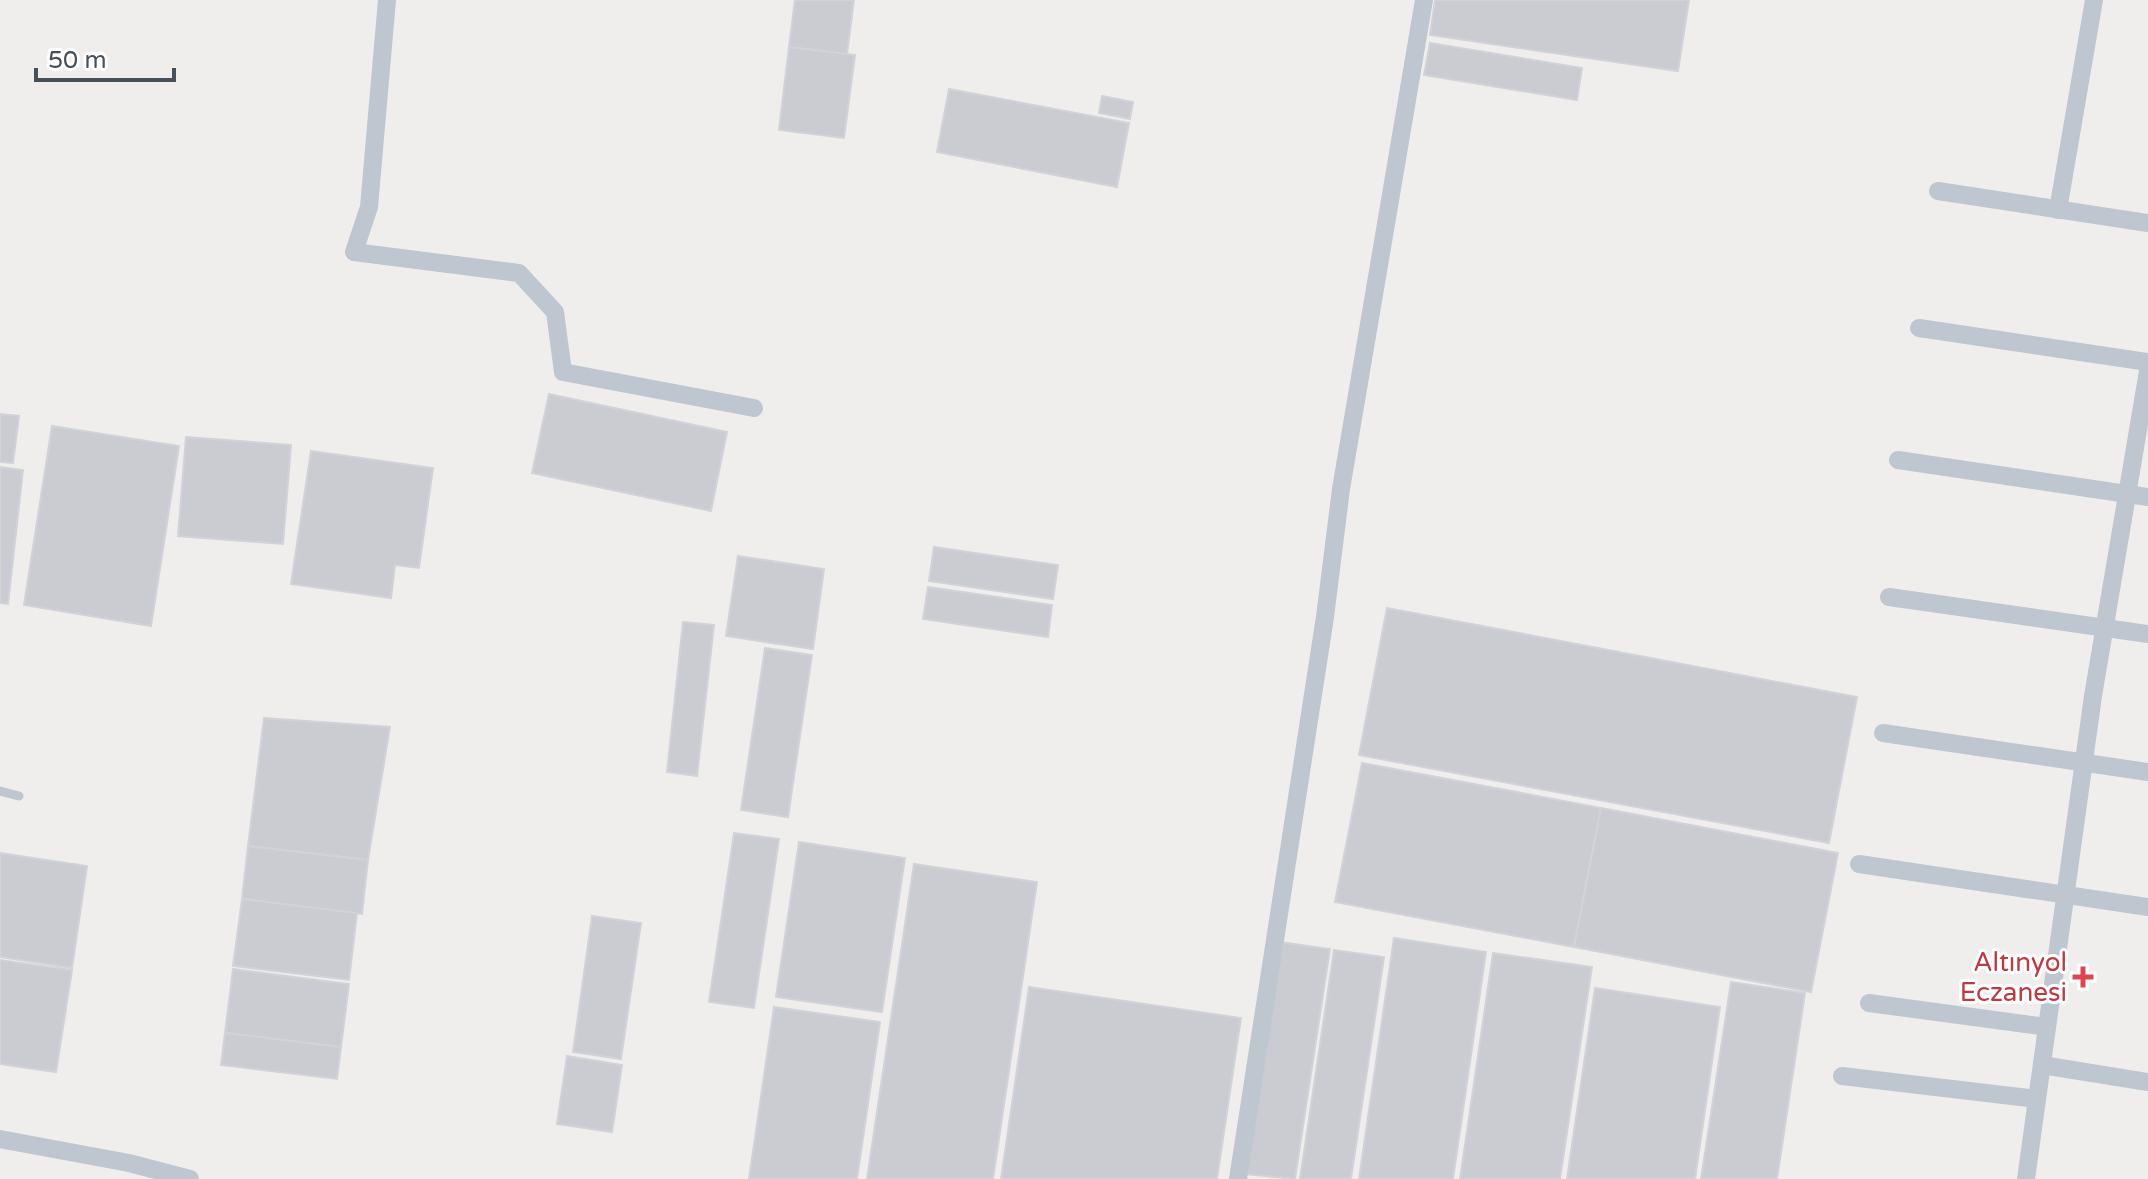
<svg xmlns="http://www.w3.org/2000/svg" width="2148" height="1179" font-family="'Varela Round',sans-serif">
<rect width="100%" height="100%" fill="#f0eded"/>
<g fill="#caccd2" stroke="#d1d3d9" stroke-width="2">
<polygon points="795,0 854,0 847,54 789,47"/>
<polygon points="1435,0 1689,0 1678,71 1430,35"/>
<polygon points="1430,43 1582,68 1577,100 1424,75"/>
<polygon points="789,47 855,55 844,138 779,130"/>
<polygon points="949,89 1129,123 1117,187 937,152"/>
<polygon points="1102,96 1133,102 1130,119 1099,113"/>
<polygon points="549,394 727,432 711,511 532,473"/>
<polygon points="0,414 19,416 13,463 0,462"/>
<polygon points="52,426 179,446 151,626 24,605"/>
<polygon points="186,437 291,445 283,544 178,536"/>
<polygon points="311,451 433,468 419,568 395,565 391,598 291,584"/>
<polygon points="0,467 23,470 8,604 0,603"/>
<polygon points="934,547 1058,565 1053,599 929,581"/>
<polygon points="738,556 824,569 813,649 726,636"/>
<polygon points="928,587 1052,605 1048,637 923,619"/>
<polygon points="1387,608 1857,697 1829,843 1359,755"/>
<polygon points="683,622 714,625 697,776 667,772"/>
<polygon points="765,648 812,655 788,817 741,810"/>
<polygon points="264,718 390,727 368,860 248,846"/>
<polygon points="1362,763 1601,808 1574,947 1335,902"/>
<polygon points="1601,808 1838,853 1811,992 1574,947"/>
<polygon points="734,833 779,839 754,1008 709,1002"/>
<polygon points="799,842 905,858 882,1012 776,997"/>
<polygon points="248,846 368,860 362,914 242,899"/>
<polygon points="0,853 87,866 72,968 0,957"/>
<polygon points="914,864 1037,882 993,1179 867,1179"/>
<polygon points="242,899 357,913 349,980 233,966"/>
<polygon points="592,916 641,923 621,1059 573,1052"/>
<polygon points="1394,938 1486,952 1453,1179 1359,1179"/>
<polygon points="1280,942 1330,949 1295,1179 1246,1174"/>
<polygon points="1334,950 1384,957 1351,1179 1300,1179"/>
<polygon points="1493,953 1592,967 1560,1179 1460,1179"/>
<polygon points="0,960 72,970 56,1072 0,1064"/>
<polygon points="233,969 349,984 341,1047 225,1033"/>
<polygon points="1731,982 1805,993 1777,1179 1701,1179"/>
<polygon points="1029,987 1241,1018 1217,1179 1001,1179"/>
<polygon points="1595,988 1720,1007 1695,1179 1567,1179"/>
<polygon points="774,1007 880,1022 857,1179 749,1179"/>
<polygon points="225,1033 341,1047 337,1079 221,1065"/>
<polygon points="567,1056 622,1065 612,1132 557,1124"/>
</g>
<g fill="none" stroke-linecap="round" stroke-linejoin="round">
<polyline stroke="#bec7cf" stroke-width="9" points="0,791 19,796"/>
<g stroke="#bec7cf" stroke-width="18">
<polyline points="387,0 369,207 354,252 519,273 555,312 563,372 754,408"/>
<polyline points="1938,191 2148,223"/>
<polyline points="2058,210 2094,0"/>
<polyline points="1919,328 2148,362"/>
<polyline points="1898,460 2148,497"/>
<polyline points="1889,597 2148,634"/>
<polyline points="1883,733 2148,772"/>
<polyline points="1859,864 2148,907"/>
<polyline points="1869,1003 2047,1027"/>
<polyline points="2042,1065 2148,1082"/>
<polyline points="1842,1076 2037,1099"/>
<polyline points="0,1139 129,1163 190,1179"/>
<polyline points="1238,1179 1325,617 1341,489 1424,0"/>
<polyline points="2026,1179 2093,696 2148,371"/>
</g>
</g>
<path fill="#e0444e" stroke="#fff" stroke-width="3" d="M2079 965h8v8h8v8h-8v8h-8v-8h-8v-8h8z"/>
<g text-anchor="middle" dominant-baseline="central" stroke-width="6" stroke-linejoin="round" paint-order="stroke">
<g font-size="26" fill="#be3a42" stroke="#fff" text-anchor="end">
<text x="2067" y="962">Altınyol<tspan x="2067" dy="30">Eczanesi</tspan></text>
</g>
</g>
<path d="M36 68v12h138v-12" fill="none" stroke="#464f5a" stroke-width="4"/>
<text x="48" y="68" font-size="24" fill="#464f5a" stroke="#ffffff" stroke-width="6" paint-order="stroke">50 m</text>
</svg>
